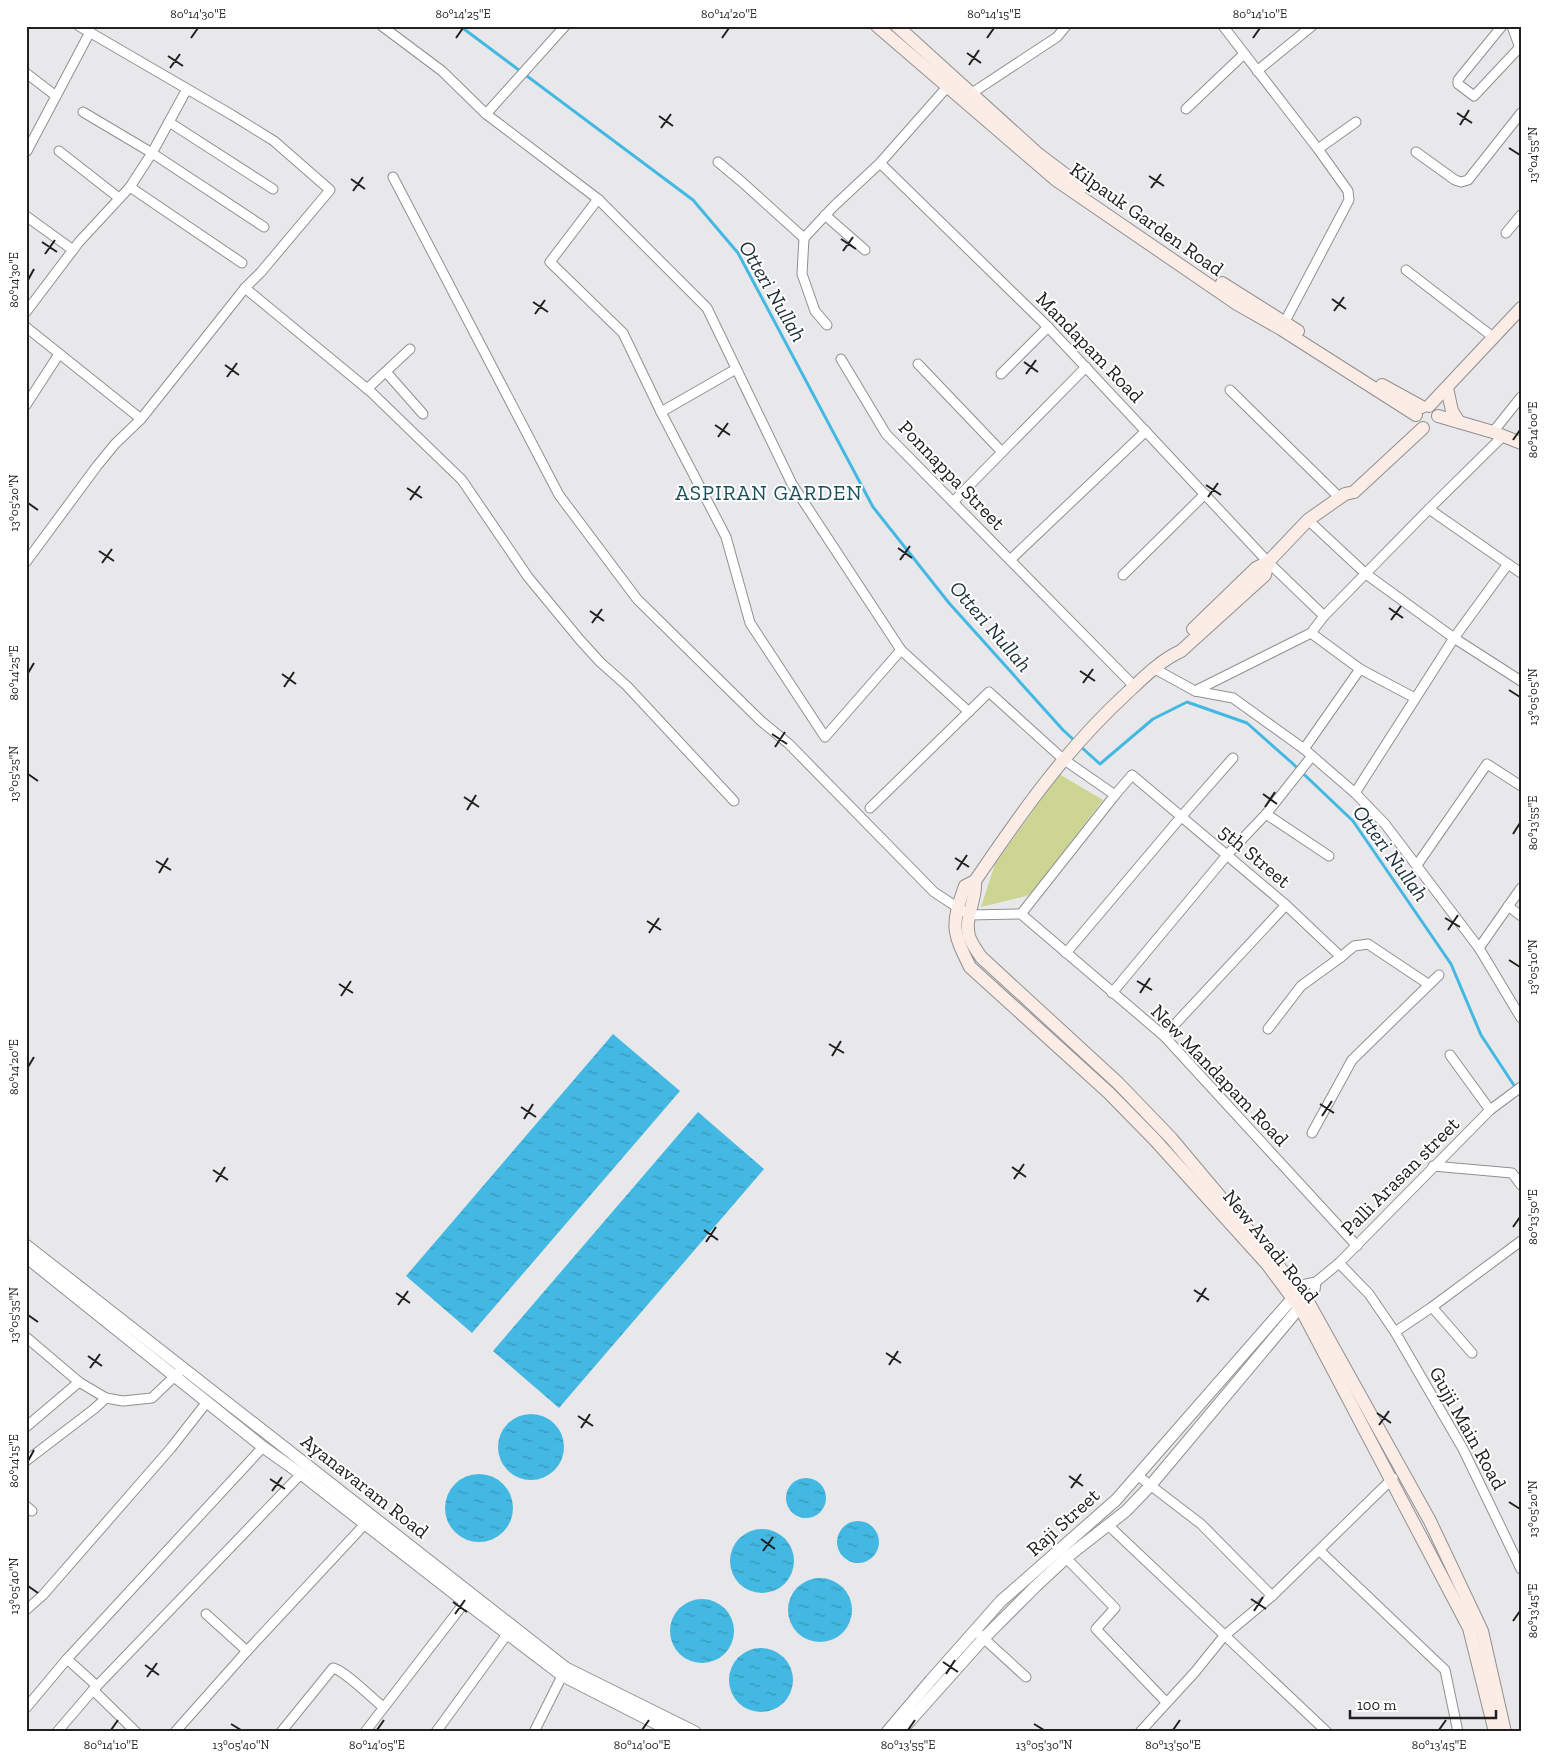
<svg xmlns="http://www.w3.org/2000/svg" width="1547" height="1758" font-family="'Zilla Slab',serif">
<defs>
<pattern id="water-ripples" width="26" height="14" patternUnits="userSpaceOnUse" patternTransform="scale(1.25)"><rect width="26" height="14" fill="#43b8e2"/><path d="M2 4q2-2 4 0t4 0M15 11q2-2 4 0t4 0" fill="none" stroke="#3895b7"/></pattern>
</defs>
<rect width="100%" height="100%" fill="#e8e8eb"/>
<polygon fill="#ccd592" points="1059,774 1103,800 1032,893 1026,896 981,907 995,864"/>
<g fill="url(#water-ripples)">
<polygon points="613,1034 680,1091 472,1333 406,1276"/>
<polygon points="698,1112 764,1169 559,1408 493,1351"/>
<circle cx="531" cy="1447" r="33"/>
<circle cx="479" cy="1508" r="34"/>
<circle cx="806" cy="1498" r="20"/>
<circle cx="858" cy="1542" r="21"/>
<circle cx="762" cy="1561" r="32"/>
<circle cx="820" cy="1610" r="32"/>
<circle cx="702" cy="1631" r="32"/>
<circle cx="761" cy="1680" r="32"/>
</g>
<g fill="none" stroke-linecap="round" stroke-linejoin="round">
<g stroke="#43b8e2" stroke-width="3">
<polyline points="460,26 693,200 738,253 873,507 949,603 1063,730 1075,741"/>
<polyline points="1080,746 1100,764 1153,719 1187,702 1247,723 1291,762 1353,821 1451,964 1481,1035 1521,1096"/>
</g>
<defs>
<g id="minor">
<polyline points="382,26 442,71 486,114 598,199 707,308 792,484 901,650 969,712"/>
<polyline points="1223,26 1318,149 1348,191 1349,200 1282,327"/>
<polyline points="1502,26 1458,80 1458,84 1474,96 1520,47"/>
<polyline points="1257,71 1312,26"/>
<polyline points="26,73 56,96"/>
<polyline points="972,93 1057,37 1066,26"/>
<polyline points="1186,109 1244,54"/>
<polyline points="83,112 152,153 264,227"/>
<polyline points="486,114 565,26"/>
<polyline points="169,122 273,189"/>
<polyline points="1318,149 1356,122"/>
<polyline points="27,151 90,32"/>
<polyline points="59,151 119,198"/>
<polyline points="1416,152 1455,180 1461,182 1468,180 1521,113"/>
<polyline points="718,162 742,182 804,238 833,207 880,163 948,86"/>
<polyline points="880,163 1048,327 1268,562 1324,616"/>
<polyline points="393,177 559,495 637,599 761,721 789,744 934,892 969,915 1021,914 1164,1036 1357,1246"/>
<polyline points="130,187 242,263"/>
<polyline points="598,199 550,262 623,333 661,412 726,537 750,623 825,737 901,650"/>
<polyline points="825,215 865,250"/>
<polyline points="26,216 73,250"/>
<polyline points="1506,233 1521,215"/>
<polyline points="804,238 802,274 815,311 827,325"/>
<polyline points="1406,270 1493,337"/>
<polyline points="245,288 371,392 462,480 528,577 580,640 600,662 627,686 734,801"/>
<polyline points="26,312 79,242 130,187 152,153 187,89"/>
<polyline points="26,327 141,419"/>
<polyline points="841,359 886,434 1134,686"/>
<polyline points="918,364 1002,452"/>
<polyline points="386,372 423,414"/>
<polyline points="1001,374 1048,327"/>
<polyline points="367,389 410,349"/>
<polyline points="1230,390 1340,498"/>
<polyline points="26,405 59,354"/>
<polyline points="661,412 736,369"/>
<polyline points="1493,432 1521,397"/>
<polyline points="953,502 1086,367"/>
<polyline points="1429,509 1521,573"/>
<polyline points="1308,520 1366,574 1454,638 1521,681"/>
<polyline points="1010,560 1146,431"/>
<polyline points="26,562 97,466 115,444 141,419 245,288 261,272 330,190 274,141 232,115 79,26"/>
<polyline points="1123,575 1205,494"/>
<polyline points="1311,633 1360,669 1415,698"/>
<polyline points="1155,669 1195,691 1233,698 1304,749 1355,793 1385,824 1479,948 1521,1018"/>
<polyline points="1195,691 1311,633 1324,616 1429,509 1503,436"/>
<polyline points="1304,749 1360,669"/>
<polyline points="1355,793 1454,638 1508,564"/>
<polyline points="870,808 989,692 1063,759 1115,795 1132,775 1286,905 1341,957 1354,946 1368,944 1428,984"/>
<polyline points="1266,814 1329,856"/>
<polyline points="1417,865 1487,764 1521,786"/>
<polyline points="1508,906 1521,916"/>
<polyline points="1021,914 1115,795"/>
<polyline points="1479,948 1521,888"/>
<polyline points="1066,953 1181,817 1233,758"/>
<polyline points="1112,993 1227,855 1266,814 1312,756"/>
<polyline points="1268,1029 1301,986 1341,957"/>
<polyline points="1164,1036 1286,905"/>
<polyline points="1450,1055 1490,1110"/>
<polyline points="1312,1133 1352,1060 1439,975"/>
<polyline points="1433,1166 1512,1173 1521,1185"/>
<polyline points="1339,1263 1369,1294 1395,1332 1463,1449 1521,1569"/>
<polyline points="1299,1290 1306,1284 1316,1282 1339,1263 1490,1110 1521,1087"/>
<polyline points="1307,1300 1315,1290 1316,1282"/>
<polyline points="1432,1307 1472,1353"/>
<polyline points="1395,1332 1432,1307 1521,1241"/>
<polyline points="26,1337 79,1382 106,1398 123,1401 152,1398 179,1372"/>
<polyline points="26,1427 79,1382"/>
<polyline points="26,1461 94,1409 106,1398"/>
<polyline points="1137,1475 1201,1524 1272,1596"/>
<polyline points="26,1506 32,1511"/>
<polyline points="1108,1525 1327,1732"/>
<polyline points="1320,1551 1445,1670 1458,1732"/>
<polyline points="1066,1558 1115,1608 1096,1629 1166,1702"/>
<polyline points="26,1610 43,1595 171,1448 207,1402"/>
<polyline points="206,1614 247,1651"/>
<polyline points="980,1635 1026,1677"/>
<polyline points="67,1659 97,1686 93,1690 136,1732"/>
<polyline points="97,1686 301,1474"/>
<polyline points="26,1708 67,1659 263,1447"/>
<polyline points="57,1732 93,1690"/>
<polyline points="175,1732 247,1651 365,1524"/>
<path d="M 281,1732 L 333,1668 C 344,1670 373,1699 383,1707"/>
<polyline points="365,1732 465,1602"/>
<polyline points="436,1732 508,1633"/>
<polyline points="534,1732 564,1672"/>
<polyline points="1140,1732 1195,1672 1224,1636 1272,1596 1393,1478"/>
</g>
<g id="tertiary">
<polyline points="1513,26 1521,48"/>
<polyline points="26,1245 566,1668 695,1732"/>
<polyline points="26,1257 263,1447 301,1474 465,1602 563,1676 673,1732"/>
<polyline points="887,1732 931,1680 1001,1601 1116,1500 1298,1292"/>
<polyline points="900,1732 984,1638 1036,1586 1066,1558 1126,1511 1150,1486 1305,1301"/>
</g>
<g id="secondary">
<polyline points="877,26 1056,180 1237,304 1281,329 1416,415"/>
<polyline points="897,26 1037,153 1082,187"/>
<polyline points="1222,283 1298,331"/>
<polyline points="1382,385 1422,407"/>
<polyline points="1447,388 1452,411 1459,422"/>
<polyline points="1429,406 1521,308"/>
<polyline points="1438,416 1493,432 1521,443"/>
<path d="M 1268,562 L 1265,575 L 1181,651 C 1161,660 1143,678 1127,693 C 1066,749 1021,813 975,881 L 965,886 C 951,925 952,931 970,967 L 1109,1093 L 1155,1140 L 1267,1264 L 1302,1311 L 1469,1628 L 1495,1732"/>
<polyline points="1193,629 1256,568 1268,562 1308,520 1345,494 1354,492 1423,428"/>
<path d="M 975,881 C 977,899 964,917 969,936 C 971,943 977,951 981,957 L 1118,1083 L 1171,1138 L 1307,1300 L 1430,1521 L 1482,1631 L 1505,1732"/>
</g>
</defs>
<use href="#minor" stroke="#909093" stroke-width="11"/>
<use href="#tertiary" stroke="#909093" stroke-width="13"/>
<use href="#secondary" stroke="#909093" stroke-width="14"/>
<use href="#minor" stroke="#fff" stroke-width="9"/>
<use href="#tertiary" stroke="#fff" stroke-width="11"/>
<use href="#secondary" stroke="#fbece6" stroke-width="12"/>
</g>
<path fill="none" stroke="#202021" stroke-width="2" d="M 191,38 L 198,28M 456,38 L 463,28M 722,38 L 729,28M 987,38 L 994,28M 1253,38 L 1260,28M 967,53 L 981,63M 168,56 L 183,66M 969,65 L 979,50M 170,68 L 180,54M 1457,113 L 1472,123M 659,116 L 673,126M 1460,125 L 1469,110M 661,128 L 671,114M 1509,148 L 1520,155M 1149,176 L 1164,186M 351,179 L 365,189M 1151,188 L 1161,174M 353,191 L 363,177M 841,239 L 856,249M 42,242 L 57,252M 843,251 L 853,237M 45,254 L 55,240M 28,280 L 34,269M 1332,299 L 1346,309M 533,302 L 548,312M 1334,311 L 1344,297M 535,314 L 545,300M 1024,362 L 1038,372M 225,365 L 239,375M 1026,374 L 1036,360M 227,377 L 237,363M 715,425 L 730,435M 718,437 L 728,423M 1513,440 L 1520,430M 1206,485 L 1221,495M 407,488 L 422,498M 1208,497 L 1218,483M 410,500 L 420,486M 28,503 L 38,510M 898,548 L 912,558M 99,551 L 114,561M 900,560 L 910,546M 102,563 L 112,549M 1389,608 L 1403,618M 590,611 L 604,621M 1391,620 L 1401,606M 592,623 L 602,609M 1080,671 L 1095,681M 28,673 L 34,663M 282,674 L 296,684M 1083,683 L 1093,669M 284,687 L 294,672M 1509,690 L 1520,697M 772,734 L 787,744M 775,747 L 785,732M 28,774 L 38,781M 1263,794 L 1277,804M 464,797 L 479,807M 1265,807 L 1275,792M 467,810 L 476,795M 1513,834 L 1520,823M 955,858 L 969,867M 156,861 L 171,870M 957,870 L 967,855M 159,873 L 168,858M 1445,918 L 1460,927M 647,921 L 661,930M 1448,930 L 1458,915M 649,933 L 659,918M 1509,960 L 1520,967M 1137,981 L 1152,990M 339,984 L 353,993M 1140,993 L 1150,978M 341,996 L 351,981M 829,1044 L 844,1053M 832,1056 L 841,1041M 28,1067 L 34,1057M 1320,1104 L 1334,1113M 521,1107 L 536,1117M 1322,1116 L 1332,1101M 524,1119 L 533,1104M 1012,1167 L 1026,1177M 213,1170 L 228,1180M 1014,1179 L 1024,1164M 216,1182 L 225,1167M 1513,1227 L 1520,1217M 704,1230 L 718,1240M 706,1242 L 716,1227M 1194,1290 L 1209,1300M 396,1293 L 410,1303M 1197,1302 L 1206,1288M 398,1305 L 408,1291M 28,1315 L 38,1322M 886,1353 L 901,1363M 88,1356 L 102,1366M 889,1365 L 898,1351M 90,1368 L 100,1354M 1377,1413 L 1391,1423M 578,1416 L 593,1426M 1379,1425 L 1389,1411M 581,1428 L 590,1414M 28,1461 L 34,1450M 1069,1476 L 1083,1486M 270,1479 L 285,1489M 1071,1488 L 1081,1474M 272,1491 L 282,1477M 1509,1502 L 1520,1509M 761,1539 L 775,1549M 763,1551 L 773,1537M 28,1586 L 38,1593M 1251,1599 L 1266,1609M 453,1602 L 467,1612M 1254,1611 L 1263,1597M 455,1614 L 465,1600M 1513,1621 L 1520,1611M 943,1662 L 958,1672M 145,1665 L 159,1675M 946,1674 L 955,1660M 147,1677 L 157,1663M 231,1724 L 241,1730M 1034,1724 L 1044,1730M 111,1730 L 118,1720M 377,1730 L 384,1720M 642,1730 L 649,1720M 908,1730 L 915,1720M 1173,1730 L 1180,1720M 1439,1730 L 1446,1720"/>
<g text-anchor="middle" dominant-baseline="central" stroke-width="4" stroke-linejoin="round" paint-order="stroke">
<g font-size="20" fill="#202021" stroke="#fff">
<text transform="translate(1147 219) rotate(35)">Kilpauk Garden Road</text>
<text transform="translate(1090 347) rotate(46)">Mandapam Road</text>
<text transform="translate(952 475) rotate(46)">Ponnappa Street</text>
<text transform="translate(1255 856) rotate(40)">5th Street</text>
<text transform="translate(1220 1075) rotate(46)">New Mandapam Road</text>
<text transform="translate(1400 1176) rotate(-45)">Palli Arasan street</text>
<text transform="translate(1271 1246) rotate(51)">New Avadi Road</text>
<text transform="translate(1468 1428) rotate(61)">Gujji Main Road</text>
<text transform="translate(365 1486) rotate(38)">Ayanavaram Road</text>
<text transform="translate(1063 1522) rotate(-42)">Raji Street</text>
</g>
<g font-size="21" font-style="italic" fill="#1b2f37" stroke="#fff">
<text transform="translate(773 291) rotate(60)">Otteri Nullah</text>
<text transform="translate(991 626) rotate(49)">Otteri Nullah</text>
<text transform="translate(1391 853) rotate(54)">Otteri Nullah</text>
</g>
<g font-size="21" letter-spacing="1" fill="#1a505e" stroke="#fff">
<text x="769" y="492">ASPIRAN GARDEN</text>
</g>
</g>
<rect width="1547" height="1758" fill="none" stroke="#ffffff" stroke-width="55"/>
<path d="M1350 1710v8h146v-8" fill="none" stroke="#202021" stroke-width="2.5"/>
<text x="1357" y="1710" font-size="15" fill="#202021" stroke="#ffffff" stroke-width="4" paint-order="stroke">100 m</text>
<rect x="28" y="28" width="1492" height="1702" fill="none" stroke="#202021" stroke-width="2"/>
<g font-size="12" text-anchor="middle" fill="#202021">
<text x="198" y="18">80°14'30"E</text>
<text x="463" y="18">80°14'25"E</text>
<text x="729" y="18">80°14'20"E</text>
<text x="994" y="18">80°14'15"E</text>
<text x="1260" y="18">80°14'10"E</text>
<text transform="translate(1533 155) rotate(-90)" y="4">13°04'55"N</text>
<text transform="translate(14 280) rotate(-90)" y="4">80°14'30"E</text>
<text transform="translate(1533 430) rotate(-90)" y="4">80°14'00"E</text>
<text transform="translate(14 503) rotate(-90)" y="4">13°05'20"N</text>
<text transform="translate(14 673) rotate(-90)" y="4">80°14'25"E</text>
<text transform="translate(1533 697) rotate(-90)" y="4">13°05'05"N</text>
<text transform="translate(14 774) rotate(-90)" y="4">13°05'25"N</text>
<text transform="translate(1533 823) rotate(-90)" y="4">80°13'55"E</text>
<text transform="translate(1533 967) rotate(-90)" y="4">13°05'10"N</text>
<text transform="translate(14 1067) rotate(-90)" y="4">80°14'20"E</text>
<text transform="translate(1533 1217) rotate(-90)" y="4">80°13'50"E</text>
<text transform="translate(14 1315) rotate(-90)" y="4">13°05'35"N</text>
<text transform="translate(14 1461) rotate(-90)" y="4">80°14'15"E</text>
<text transform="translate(1533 1509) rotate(-90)" y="4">13°05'20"N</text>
<text transform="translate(14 1586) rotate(-90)" y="4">13°05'40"N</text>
<text transform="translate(1533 1611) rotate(-90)" y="4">80°13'45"E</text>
<text x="111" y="1749">80°14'10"E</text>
<text x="241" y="1749">13°05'40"N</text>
<text x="377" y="1749">80°14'05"E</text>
<text x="642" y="1749">80°14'00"E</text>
<text x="908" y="1749">80°13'55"E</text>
<text x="1044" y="1749">13°05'30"N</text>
<text x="1173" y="1749">80°13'50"E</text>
<text x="1439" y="1749">80°13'45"E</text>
</g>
</svg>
